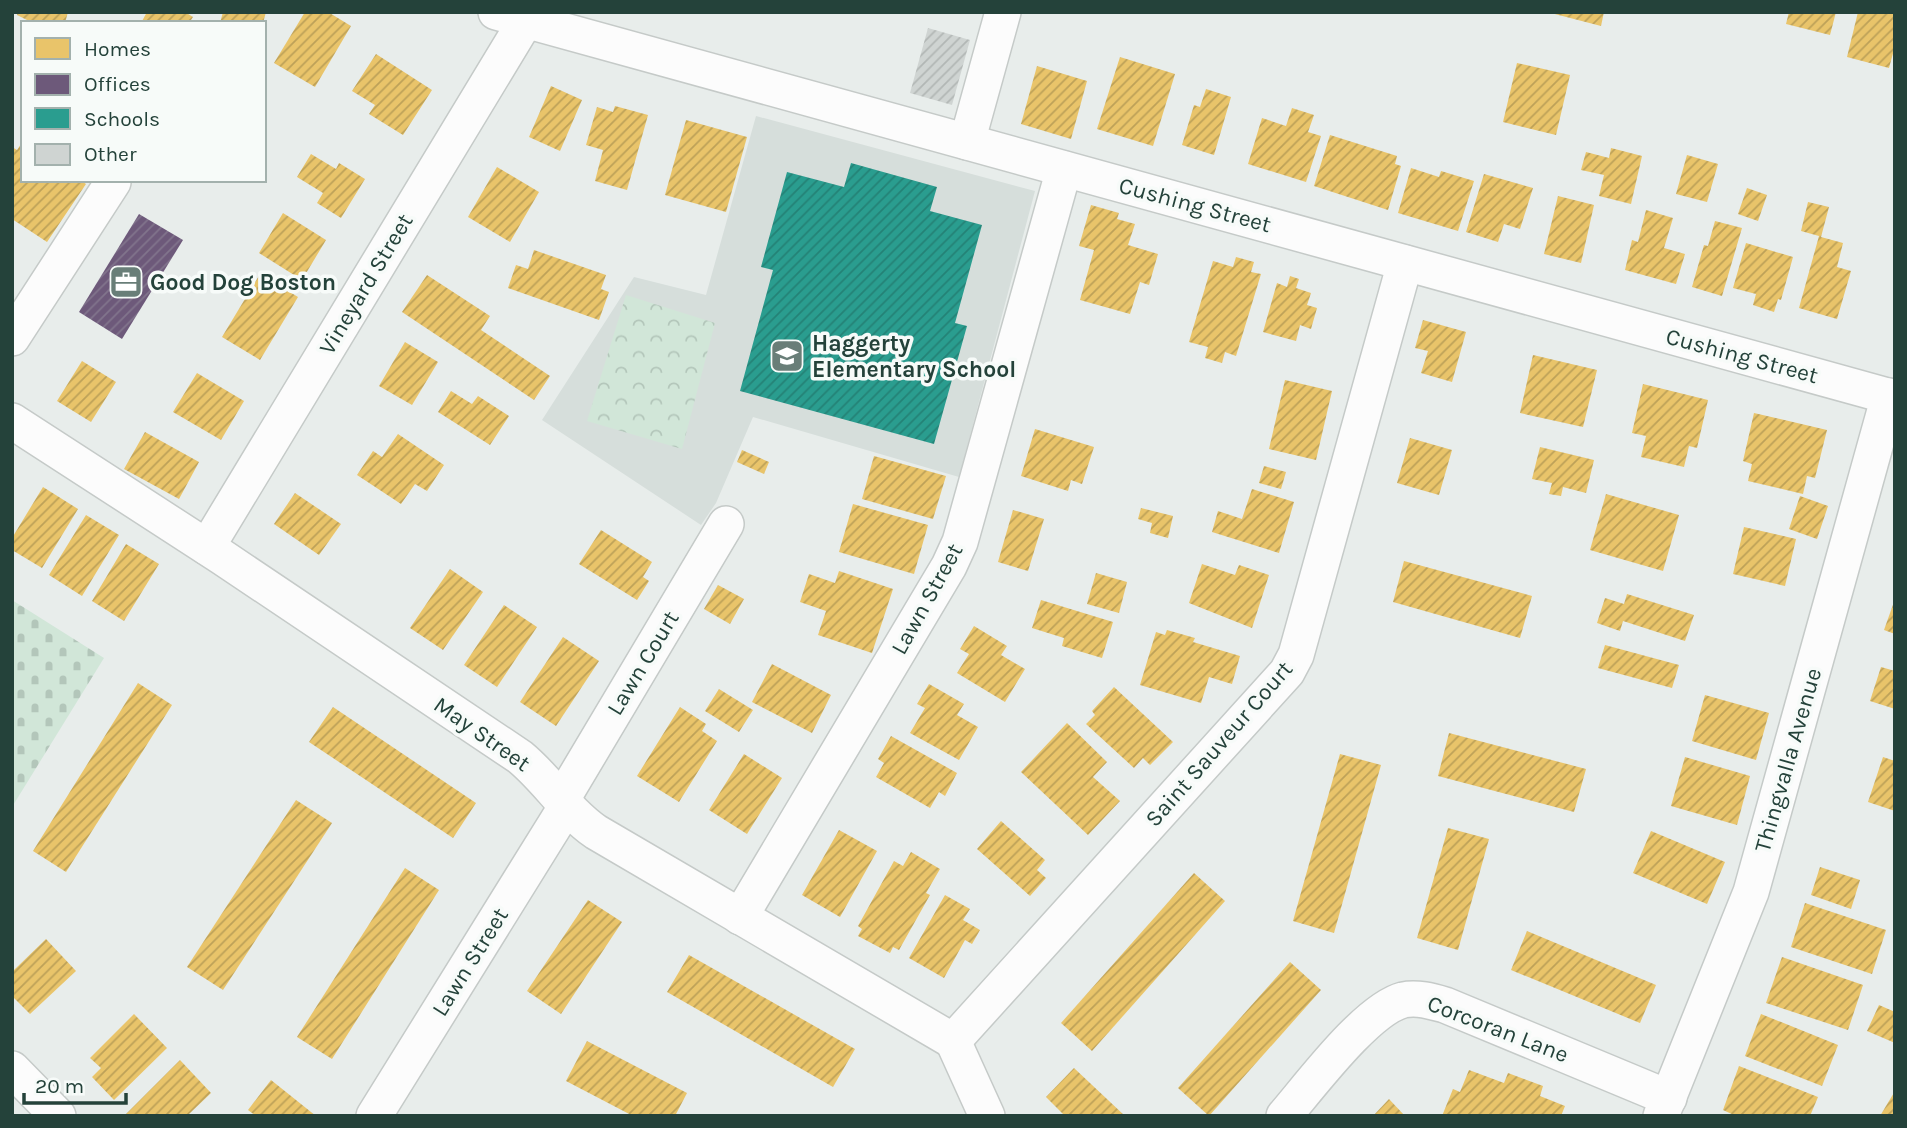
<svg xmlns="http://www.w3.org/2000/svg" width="1907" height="1128" font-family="Karla,sans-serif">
<defs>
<pattern id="cemetery-stones" width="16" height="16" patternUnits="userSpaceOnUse" patternTransform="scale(1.75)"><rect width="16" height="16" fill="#d1e6d8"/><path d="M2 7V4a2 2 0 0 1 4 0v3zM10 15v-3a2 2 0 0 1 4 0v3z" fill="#b3c6ba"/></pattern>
<pattern id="park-crowns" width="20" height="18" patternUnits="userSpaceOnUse" patternTransform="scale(1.75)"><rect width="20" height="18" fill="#d1e6d8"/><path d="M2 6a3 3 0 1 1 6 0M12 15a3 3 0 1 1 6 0" fill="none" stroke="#b3c6ba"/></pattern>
<pattern id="homes-hatch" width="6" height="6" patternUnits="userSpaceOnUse" patternTransform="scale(1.75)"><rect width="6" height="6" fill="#e9c46a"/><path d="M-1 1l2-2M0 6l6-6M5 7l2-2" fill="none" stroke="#bda158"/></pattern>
<pattern id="offices-hatch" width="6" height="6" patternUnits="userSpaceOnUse" patternTransform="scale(1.75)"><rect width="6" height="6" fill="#6d597a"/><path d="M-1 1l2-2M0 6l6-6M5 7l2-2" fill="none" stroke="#81748c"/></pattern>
<pattern id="schools-hatch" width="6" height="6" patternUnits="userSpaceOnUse" patternTransform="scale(1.75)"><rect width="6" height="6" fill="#2a9d8f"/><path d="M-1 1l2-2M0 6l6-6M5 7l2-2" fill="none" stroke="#248276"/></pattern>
<pattern id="building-hatch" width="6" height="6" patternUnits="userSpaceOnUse" patternTransform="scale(1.75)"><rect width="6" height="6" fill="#cfd4d2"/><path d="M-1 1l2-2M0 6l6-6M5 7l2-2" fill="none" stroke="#b2b7b5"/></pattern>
</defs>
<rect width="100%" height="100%" fill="#e8edeb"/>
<polygon fill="#d6dedb" points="756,116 1035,191 959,477 753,417 716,503 701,525 542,420 634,277 706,295"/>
<polygon fill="url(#cemetery-stones)" points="12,600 104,658 12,807"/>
<polygon fill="url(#park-crowns)" points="626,295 715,323 682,449 587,421"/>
<g fill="url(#homes-hatch)">
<polygon points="18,12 68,12 65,23 33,23 17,15"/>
<polygon points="147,12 185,12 193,17 189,23 141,23"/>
<polygon points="223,12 266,12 263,23 220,23"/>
<polygon points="305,12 328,12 351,26 315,87 274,63"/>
<polygon points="1547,12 1604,12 1601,26"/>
<polygon points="1789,12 1836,12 1830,35 1786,24"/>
<polygon points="1858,12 1895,12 1895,46 1889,68 1847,57"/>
<polygon points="376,54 432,90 403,135 369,114 375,105 352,91"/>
<polygon points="1120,57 1175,74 1153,146 1097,129"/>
<polygon points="1517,63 1570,75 1556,135 1503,122"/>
<polygon points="1037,66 1087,81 1071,139 1021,124"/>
<polygon points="551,86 582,100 560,151 529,137"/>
<polygon points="1206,89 1231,97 1214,155 1182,145 1194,105 1200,107"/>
<polygon points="615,106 648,115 627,190 595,181 603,150 586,145 597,107 613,112"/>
<polygon points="1292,108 1314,115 1308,132 1321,136 1306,182 1248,164 1262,118 1286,126"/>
<polygon points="686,120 747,137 726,212 665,195"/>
<polygon points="1330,135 1397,156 1395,164 1401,166 1388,210 1314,186"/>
<polygon points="23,141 23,180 80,180 86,184 47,242 12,219 12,147 17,150"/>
<polygon points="1611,148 1642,156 1631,204 1599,196 1604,175 1581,170 1586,152 1609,158"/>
<polygon points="311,154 336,169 339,163 365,179 341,218 317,203 323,193 297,177"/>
<polygon points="1687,155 1718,164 1707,202 1676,194"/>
<polygon points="497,167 539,192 510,242 468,217"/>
<polygon points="1411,168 1439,177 1441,171 1474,181 1458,231 1398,213"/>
<polygon points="1484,174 1533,188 1520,229 1504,224 1498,242 1466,232"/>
<polygon points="1747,188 1767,195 1758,221 1738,214"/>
<polygon points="1558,196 1594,205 1581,263 1544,254"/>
<polygon points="1808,202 1829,207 1821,237 1843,243 1837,267 1851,271 1837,319 1799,308 1819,236 1801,231"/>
<polygon points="1091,205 1119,213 1117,219 1135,224 1128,245 1158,254 1149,285 1140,282 1130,314 1080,300 1094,250 1079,246"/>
<polygon points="1646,210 1673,218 1664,248 1685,254 1676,284 1625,270 1632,240 1638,242"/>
<polygon points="283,213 326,240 302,280 259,253"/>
<polygon points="1715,221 1742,228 1722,296 1692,287 1704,245 1708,246"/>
<polygon points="1746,243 1793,257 1781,300 1778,299 1774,312 1753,305 1756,294 1733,288"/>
<polygon points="534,250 606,275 601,289 609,292 599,320 508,288 516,265 528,269"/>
<polygon points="1236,257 1254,262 1251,272 1261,274 1236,356 1225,352 1222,363 1205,358 1208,347 1189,342 1213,261 1233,267"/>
<polygon points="260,274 298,297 260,360 222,337"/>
<polygon points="427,275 490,316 481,330 550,376 534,400 402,312"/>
<polygon points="1290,276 1299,279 1296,288 1311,293 1307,305 1317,308 1311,329 1300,325 1296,341 1263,332 1277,283 1287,287"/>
<polygon points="1423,320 1466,332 1452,382 1421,373 1428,351 1415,348"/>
<polygon points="405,342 438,362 412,405 379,386"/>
<polygon points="1533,355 1597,370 1583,427 1520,413"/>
<polygon points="82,361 116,382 91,422 57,401"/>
<polygon points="197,373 244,401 221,440 173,412"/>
<polygon points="1285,380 1332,391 1316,460 1269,449"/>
<polygon points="1643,384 1708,400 1697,448 1689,446 1684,467 1641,457 1646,436 1632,433"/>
<polygon points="451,391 472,404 478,396 509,416 490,445 438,412"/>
<polygon points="1754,413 1827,430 1815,478 1807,476 1803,494 1748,481 1752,464 1743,461"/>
<polygon points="1035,429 1094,447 1082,484 1071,480 1068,491 1021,476"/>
<polygon points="145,432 199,462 179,499 124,469"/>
<polygon points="398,434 444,465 427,491 415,484 401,504 357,475 373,451 382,457"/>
<polygon points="1410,438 1452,450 1439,495 1397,483"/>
<polygon points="1540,447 1594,460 1586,493 1563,487 1561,496 1549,494 1552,483 1532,479"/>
<polygon points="742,450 769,462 764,474 737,462"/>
<polygon points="874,456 946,476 933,519 862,499"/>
<polygon points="1264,466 1286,472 1281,489 1259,483"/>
<polygon points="43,487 78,509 42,568 12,550 12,538"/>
<polygon points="1252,489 1294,502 1279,553 1212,532 1218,511 1242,519"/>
<polygon points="295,493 341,524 319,555 274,524"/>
<polygon points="1606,494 1679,515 1663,571 1590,550"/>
<polygon points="1800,496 1828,506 1817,539 1789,529"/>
<polygon points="853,504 928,525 914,574 839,552"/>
<polygon points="1141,508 1173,516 1168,538 1150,533 1152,523 1138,519"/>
<polygon points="1013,510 1044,519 1028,571 998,562"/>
<polygon points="86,515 119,535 82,596 49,575"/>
<polygon points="1744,527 1796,539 1785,586 1733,574"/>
<polygon points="601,530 652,562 643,577 649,581 637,600 579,564"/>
<polygon points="126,544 159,564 124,621 92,601"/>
<polygon points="1404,561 1532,596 1520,638 1393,602"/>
<polygon points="1202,564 1235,575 1239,565 1269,575 1252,628 1189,603"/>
<polygon points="450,569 483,592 443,650 410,628"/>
<polygon points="839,571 893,589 872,653 818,635 826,611 800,602 809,574 835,583"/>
<polygon points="1096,573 1127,582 1119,613 1087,604"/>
<polygon points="718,585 744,599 730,624 704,609"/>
<polygon points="1627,594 1694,615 1685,641 1623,621 1620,631 1597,623 1605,598 1624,604"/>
<polygon points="1895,599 1895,634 1884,630"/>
<polygon points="1041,600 1113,622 1102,658 1062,646 1064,638 1032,628"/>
<polygon points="504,605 537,627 497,687 464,665"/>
<polygon points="974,626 1007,646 1001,655 1025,669 1005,702 957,673 969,654 960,649"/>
<polygon points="1167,630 1195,638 1193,642 1240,656 1232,684 1209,677 1201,703 1140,685 1156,632 1165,635"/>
<polygon points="563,637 599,661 556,726 520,702"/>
<polygon points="1605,645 1679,665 1672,688 1598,668"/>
<polygon points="772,664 831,695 812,733 752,702"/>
<polygon points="1881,667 1895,671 1895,709 1870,701"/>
<polygon points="138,683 172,705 66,872 33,851"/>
<polygon points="929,684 964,704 957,715 978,727 959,760 910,733 925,708 917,704"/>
<polygon points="1114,687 1173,742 1150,765 1143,758 1134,768 1086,724 1095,715 1092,711"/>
<polygon points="719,689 753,710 739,732 705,711"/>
<polygon points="1705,695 1769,713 1756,760 1692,741"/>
<polygon points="333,707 476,803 453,838 309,742"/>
<polygon points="680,707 706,724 702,731 717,741 679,802 637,776"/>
<polygon points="1067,723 1107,762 1093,777 1120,801 1088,835 1021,772"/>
<polygon points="1449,733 1586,769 1574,812 1438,776"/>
<polygon points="891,736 957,773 945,796 939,792 930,808 876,777 884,763 878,759"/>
<polygon points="744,754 782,778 747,834 709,810"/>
<polygon points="1340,754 1381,765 1334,933 1293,921"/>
<polygon points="1685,757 1750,776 1737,825 1671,806"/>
<polygon points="1883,757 1895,761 1895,811 1868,802"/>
<polygon points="296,800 332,823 223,990 187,967"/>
<polygon points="1001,821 1045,860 1037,870 1046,878 1030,896 977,849"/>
<polygon points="1448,828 1489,839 1458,950 1417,938"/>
<polygon points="839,830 877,851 840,917 802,895"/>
<polygon points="1651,831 1725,862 1707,904 1633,873"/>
<polygon points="911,852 940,869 926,893 930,895 899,950 893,947 890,953 858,936 862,929 858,926 894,861 903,866"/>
<polygon points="1820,867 1860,880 1851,909 1811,895"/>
<polygon points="405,868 439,890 332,1059 297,1037"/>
<polygon points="1194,873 1225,901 1092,1051 1061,1023"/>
<polygon points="945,895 970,909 963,920 980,930 972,944 965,940 944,978 909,958"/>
<polygon points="588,900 622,922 561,1014 527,991"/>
<polygon points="1805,903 1886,930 1872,974 1791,947"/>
<polygon points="1527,931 1656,985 1640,1023 1511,970"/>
<polygon points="46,939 76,971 30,1014 12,996 12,972"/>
<polygon points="689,955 855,1049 833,1087 667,992"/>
<polygon points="1782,957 1863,985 1848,1030 1766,1003"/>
<polygon points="1290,962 1321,990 1209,1116 1178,1088"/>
<polygon points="1879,1005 1895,1012 1895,1043 1867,1031"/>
<polygon points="134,1014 167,1048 114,1100 92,1077 101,1068 90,1058"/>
<polygon points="1761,1014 1838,1045 1822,1086 1745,1056"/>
<polygon points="587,1041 687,1093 675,1116 633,1116 566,1081"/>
<polygon points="180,1060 211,1093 187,1116 124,1116"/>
<polygon points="1739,1066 1818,1097 1810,1116 1736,1116 1723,1110"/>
<polygon points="1074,1068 1125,1116 1065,1116 1046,1097"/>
<polygon points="1469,1070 1504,1083 1508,1073 1543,1086 1540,1096 1565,1106 1561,1116 1442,1116 1453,1089 1460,1092"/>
<polygon points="271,1080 316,1116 256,1116 248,1110"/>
<polygon points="1895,1091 1895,1116 1880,1116"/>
<polygon points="1389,1099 1405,1116 1373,1116"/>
</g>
<polygon fill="url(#offices-hatch)" points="139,214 183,240 122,339 79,312"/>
<polygon fill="url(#schools-hatch)" points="851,163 937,187 930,211 982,225 955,323 967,326 934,444 740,391 773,270 761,267 787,172 844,187"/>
<polygon fill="url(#building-hatch)" points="928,28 970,40 952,105 910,93"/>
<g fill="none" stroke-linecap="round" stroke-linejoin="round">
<defs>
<g id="street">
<polyline points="496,12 1895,398"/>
<polyline points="967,142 1003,12"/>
<polyline points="12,338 113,182"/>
<path d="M 12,421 L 222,557 L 520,757 C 548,780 566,811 596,832 L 953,1041"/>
<polyline points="207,547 526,20"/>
<polyline points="561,801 726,524"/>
<polyline points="740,917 949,566 960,542 1064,169"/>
<polyline points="953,1041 1287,672 1296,655 1405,263"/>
<polyline points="953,1041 987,1116"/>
<polyline points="12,1069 58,1116"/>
<polyline points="374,1116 566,807"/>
<path d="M 1284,1116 C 1310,1086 1366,1010 1403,1000 C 1417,997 1431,1001 1445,1005 L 1669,1098"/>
<polyline points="1661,1116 1751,892 1889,396"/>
</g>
</defs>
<use href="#street" stroke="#c5cac8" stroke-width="38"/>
<use href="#street" stroke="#fcfcfc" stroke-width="35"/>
</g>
<defs>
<symbol id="office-square" viewBox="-11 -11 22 22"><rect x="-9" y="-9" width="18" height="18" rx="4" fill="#697e78" stroke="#f7fbf9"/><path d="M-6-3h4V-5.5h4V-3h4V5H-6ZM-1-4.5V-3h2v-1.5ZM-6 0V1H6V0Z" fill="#fff"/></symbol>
<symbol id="school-square" viewBox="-11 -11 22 22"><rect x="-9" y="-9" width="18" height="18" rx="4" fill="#697e78" stroke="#f7fbf9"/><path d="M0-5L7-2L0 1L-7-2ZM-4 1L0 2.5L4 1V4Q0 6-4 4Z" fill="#fff"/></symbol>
</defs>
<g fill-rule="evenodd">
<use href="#office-square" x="107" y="263" width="38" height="38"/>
<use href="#school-square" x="768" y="337" width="38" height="38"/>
</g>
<g text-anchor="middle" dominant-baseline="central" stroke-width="7" stroke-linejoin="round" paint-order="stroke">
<g font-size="23" fill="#24423a" stroke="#f7fbf9">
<text transform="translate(1195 205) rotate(15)">Cushing Street</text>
<text transform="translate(366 284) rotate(-59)">Vineyard Street</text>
<text transform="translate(1742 356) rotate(15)">Cushing Street</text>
<text transform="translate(927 599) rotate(-61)">Lawn Street</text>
<text transform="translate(643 663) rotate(-59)">Lawn Court</text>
<text transform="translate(482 734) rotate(35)">May Street</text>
<text transform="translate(1219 744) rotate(-49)">Saint Sauveur Court</text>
<text transform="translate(1788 760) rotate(-74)">Thingvalla Avenue</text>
<text transform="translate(470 962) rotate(-58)">Lawn Street</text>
<text transform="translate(1498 1029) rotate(21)">Corcoran Lane</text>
</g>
<g font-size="23" font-weight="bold" fill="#24423a" stroke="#f7fbf9" text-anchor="start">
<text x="150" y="282">Good Dog Boston</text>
<text x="812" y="343">Haggerty<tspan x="812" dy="26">Elementary School</tspan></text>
</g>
</g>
<rect width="1907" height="1128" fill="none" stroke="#24423a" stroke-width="28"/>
<rect x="21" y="21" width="245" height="161" fill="#f7fbf9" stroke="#a3b1ad" stroke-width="2"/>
<rect x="35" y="38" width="35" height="21" fill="#e9c46a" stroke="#a3b1ad" stroke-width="2"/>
<text x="84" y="56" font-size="21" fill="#24423a">Homes</text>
<rect x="35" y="74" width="35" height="21" fill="#6d597a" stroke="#a3b1ad" stroke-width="2"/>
<text x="84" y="91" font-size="21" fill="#24423a">Offices</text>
<rect x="35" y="108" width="35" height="21" fill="#2a9d8f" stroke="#a3b1ad" stroke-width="2"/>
<text x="84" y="126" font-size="21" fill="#24423a">Schools</text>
<rect x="35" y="144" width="35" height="21" fill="#cfd4d2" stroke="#a3b1ad" stroke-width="2"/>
<text x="84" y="161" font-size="21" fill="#24423a">Other</text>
<path d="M24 1093v10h102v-10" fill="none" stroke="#24423a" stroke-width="3.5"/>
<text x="35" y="1093" font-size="21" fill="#24423a" stroke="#f7fbf9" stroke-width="5" paint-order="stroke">20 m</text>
</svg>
